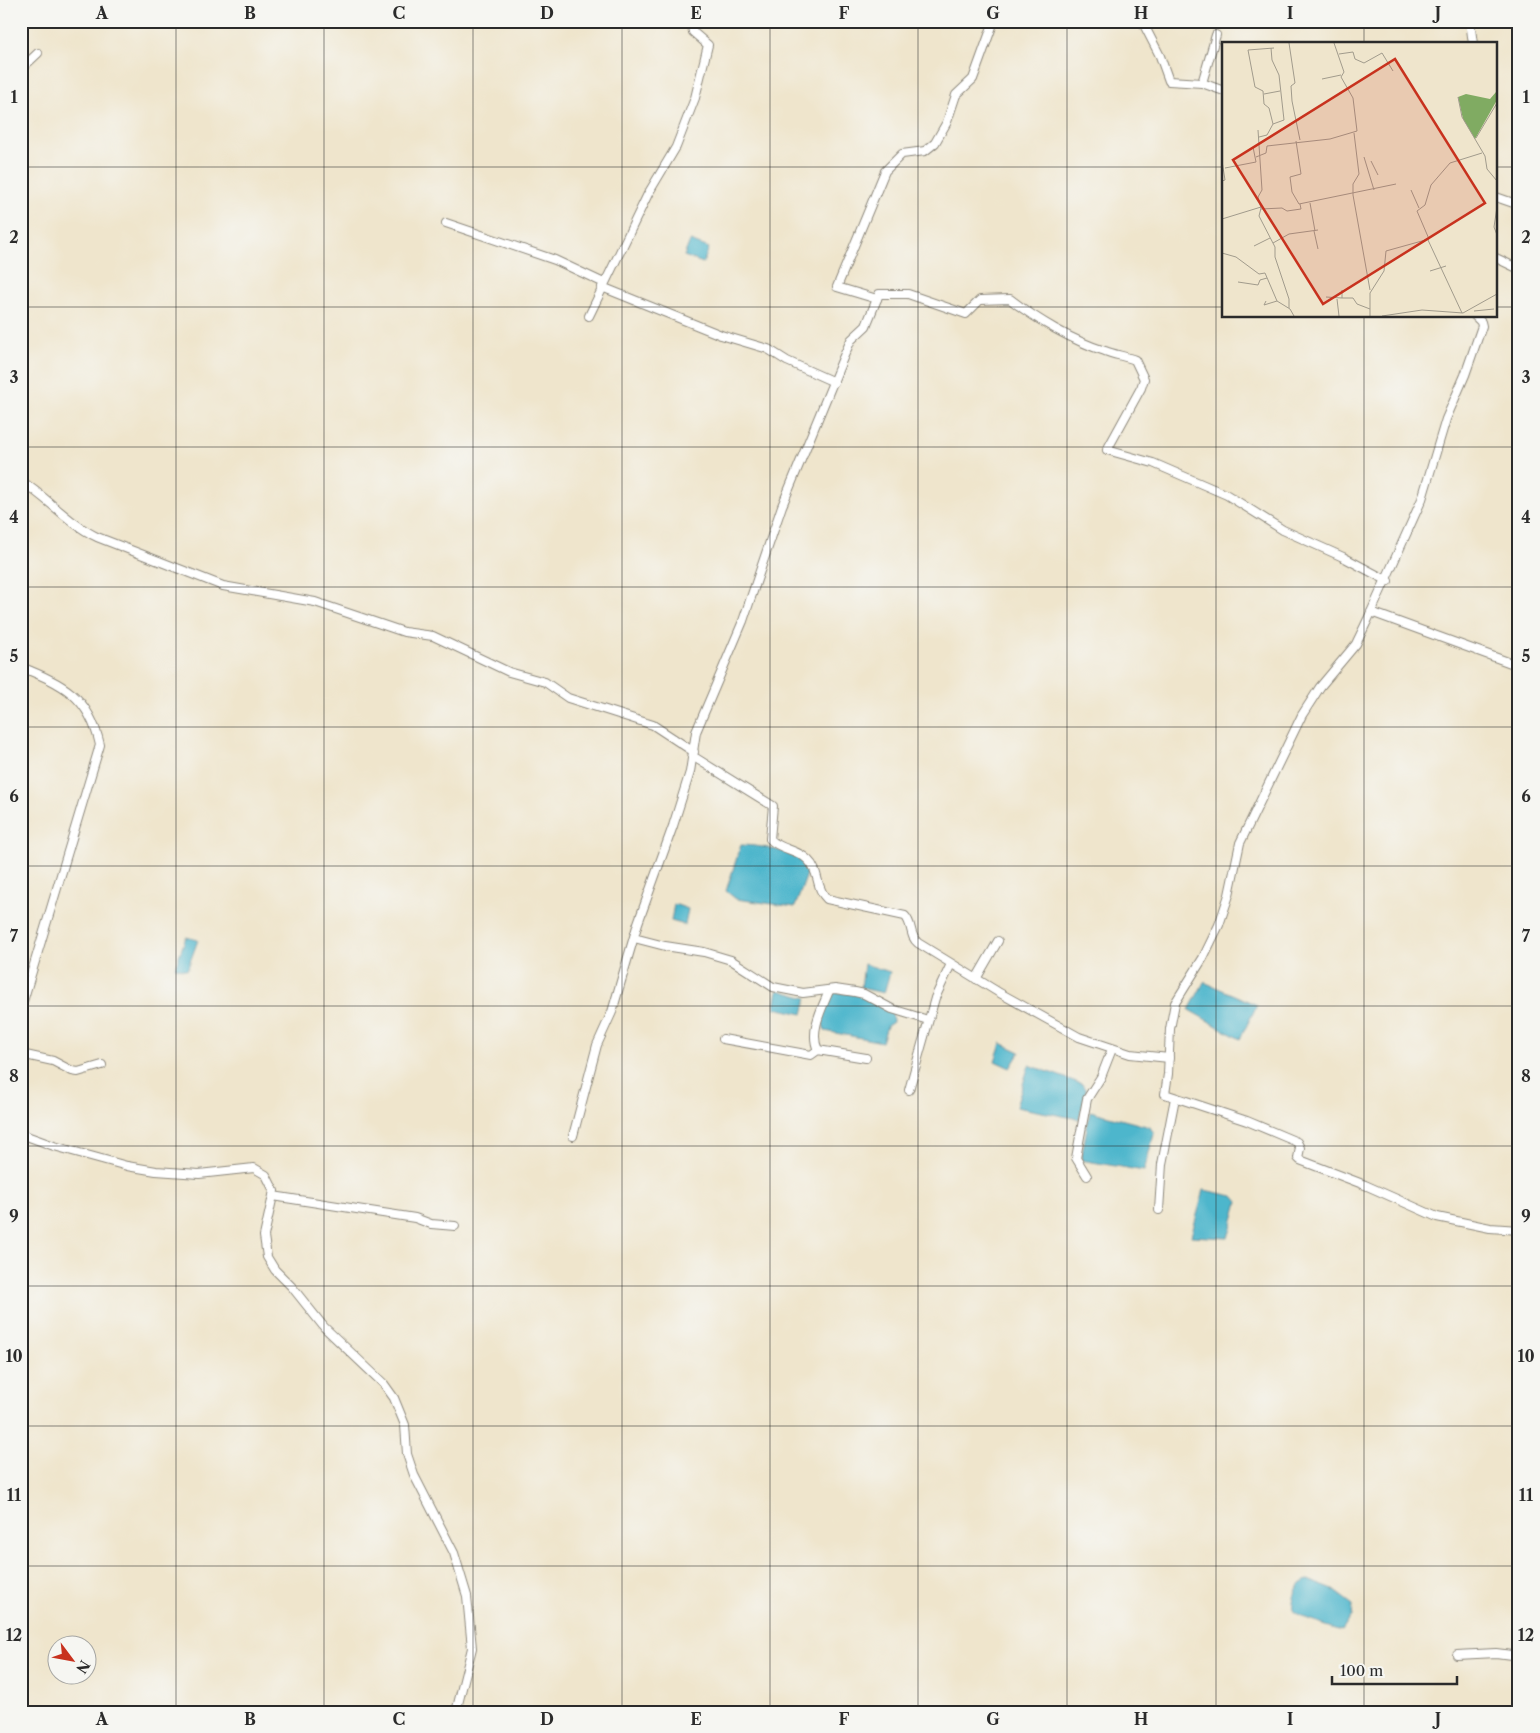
<svg xmlns="http://www.w3.org/2000/svg" width="1540" height="1733" font-family="'Libre Caslon Text',serif">
<rect width="100%" height="100%" fill="#f6f6f2"/>
<filter id="ink" filterUnits="userSpaceOnUse"><feTurbulence type="fractalNoise" baseFrequency=".02" numOctaves="2"/><feDisplacementMap in="SourceGraphic" scale="10" xChannelSelector="R" yChannelSelector="G"/><feConvolveMatrix kernelMatrix="1 2 1 2 8 2 1 2 1" color-interpolation-filters="sRGB"/></filter>
<filter id="wash" filterUnits="userSpaceOnUse"><feTurbulence type="fractalNoise" baseFrequency=".0096" numOctaves="4" result="noise"/><feDisplacementMap in="SourceGraphic" scale="20" xChannelSelector="R" yChannelSelector="G"/><feGaussianBlur stdDeviation="1.12" result="paint"/><feColorMatrix in="noise" values="0 0 0 0 0 0 0 0 0 0 0 0 0 0 0 0 0 1.4 0 .05"/><feComposite in="paint" operator="in"/></filter>
<g filter="url(#wash)">
<rect width="100%" height="100%" fill="#efe5cc"/>
<g fill="#4eb6cc" stroke="#3c707c">
<polygon points="690,241 709,248 703,263 684,256"/>
<path d="M 741,845 C 764,846 787,850 806,863 L 806,877 L 795,907 L 736,899 L 726,891 Z"/>
<polygon points="674,904 688,909 685,925 671,921"/>
<polygon points="186,937 198,940 187,970 175,967"/>
<polygon points="864,964 890,972 884,993 861,988"/>
<polygon points="1204,982 1257,1005 1240,1039 1189,1010"/>
<polygon points="778,990 807,998 803,1014 775,1008"/>
<polygon points="833,992 862,995 892,1011 893,1022 887,1026 882,1042 825,1031 821,1018"/>
<polygon points="1001,1043 1020,1052 1010,1068 995,1061"/>
<polygon points="1029,1065 1082,1084 1086,1091 1079,1119 1016,1107"/>
<polygon points="1090,1111 1150,1127 1154,1134 1144,1171 1081,1160"/>
<polygon points="1204,1190 1233,1196 1238,1202 1228,1238 1191,1236"/>
<path d="M 1308,1580 L 1333,1590 L 1353,1605 L 1352,1616 L 1342,1631 L 1308,1620 L 1293,1610 C 1291,1600 1298,1582 1308,1580 Z"/>
</g>
</g>
<g filter="url(#ink)">
<g fill="none" stroke-linecap="round" stroke-linejoin="round">
<defs>
<g id="minor">
<polyline points="1142,21 1160,56 1169,81 1202,83 1224,91"/>
<polyline points="1470,21 1473,44"/>
<polyline points="21,69 38,53"/>
<polyline points="1202,83 1216,35"/>
<polyline points="1496,197 1519,205"/>
<polyline points="446,223 555,260 604,283"/>
<polyline points="1496,258 1519,269"/>
<polyline points="602,287 721,335 768,349 787,361 834,382"/>
<polyline points="877,299 837,287 885,171 902,154 925,151 935,143 947,122 956,95 973,79 994,21"/>
<polyline points="589,316 648,194 676,147 695,98 708,45 693,32 691,21"/>
<polyline points="1475,316 1481,322 1482,326 1465,375 1446,419 1422,499 1368,619 1356,644 1320,687 1302,715 1240,843 1229,895 1219,925 1203,958 1175,1003 1170,1029 1168,1074 1165,1094 1247,1121 1297,1142 1300,1148 1298,1158 1300,1160 1365,1185 1437,1217 1490,1228 1519,1230"/>
<path d="M 21,481 C 48,498 68,523 97,537 L 223,586 L 315,602 L 404,632 L 433,636 L 509,672 L 545,682 L 568,698 L 653,725 L 694,752"/>
<polyline points="1371,612 1519,666"/>
<path d="M 21,667 C 63,684 89,696 100,745 L 21,1008"/>
<path d="M 694,757 L 773,806 L 770,839 C 780,850 798,849 808,860 C 820,871 815,888 827,899 L 905,916 C 913,924 909,936 918,943 L 998,992 L 1079,1037 L 1130,1054 L 1169,1058"/>
<polyline points="634,938 665,946 704,952 731,960 773,987 803,993 835,989 855,992 864,994 892,1009 928,1020"/>
<polyline points="976,979 998,941"/>
<polyline points="723,1039 811,1055 818,1050 866,1058"/>
<path d="M 818,1050 C 809,1032 822,1008 829,991"/>
<polyline points="21,1054 53,1061 72,1071 78,1072 102,1065"/>
<polyline points="909,1090 935,998 951,964"/>
<polyline points="21,1134 54,1146 127,1166 156,1171 199,1174 254,1168 266,1175 274,1191 264,1236 267,1257 275,1270 292,1287 324,1327 384,1384 394,1398 405,1425 407,1454 414,1475 454,1553 467,1596 472,1648 456,1712"/>
<path d="M 573,1136 L 597,1045 L 612,1012 L 638,923 L 673,826 L 690,772 L 696,732 L 743,621 L 782,506 L 843,358 L 851,340 L 866,326 L 879,294 L 908,294 L 966,314 L 980,300 L 1010,299 C 1037,320 1073,341 1105,351 C 1115,355 1125,356 1135,360 L 1144,379 L 1141,388 L 1107,450 L 1153,463 L 1227,495 L 1283,530 L 1343,557 L 1388,581"/>
<polyline points="1087,1176 1076,1158 1087,1099 1101,1077 1112,1049"/>
<polyline points="273,1196 415,1218 431,1224 455,1226"/>
<polyline points="1159,1210 1162,1164 1175,1098"/>
<polyline points="1457,1655 1496,1653 1519,1656"/>
</g>
</defs>
<use href="#minor" stroke="#8d887c" stroke-width="10"/>
<use href="#minor" stroke="#fff" stroke-width="8"/>
</g>
</g>
<path fill="none" stroke="#2b2b2b" stroke-width="1" stroke-opacity="0.55" d="M 176,21 L 176,1712M 324,21 L 324,1712M 473,21 L 473,1712M 622,21 L 622,1712M 770,21 L 770,1712M 918,21 L 918,1712M 1067,21 L 1067,1712M 1216,21 L 1216,1712M 1364,21 L 1364,44M 21,167 L 1224,167M 1496,167 L 1519,167M 21,307 L 1224,307M 1496,307 L 1519,307M 1364,316 L 1364,1712M 21,447 L 1519,447M 21,587 L 1519,587M 21,727 L 1519,727M 21,866 L 1519,866M 21,1006 L 1519,1006M 21,1146 L 1519,1146M 21,1286 L 1519,1286M 21,1426 L 1519,1426M 21,1566 L 1519,1566"/>
<g transform="translate(1222 42)">
<rect width="275" height="275" fill="#efe5cc"/>
<path d="M 274,50 L 275,58 L 253,97 L 241,77 L 236,55 L 244,52 L 268,57 Z" fill="#80ab62"/>
<path fill="none" stroke="#a19b8c" stroke-width="1" d="M 67,1 L 73,41 L 69,44 L 70,59 L 78,98M 117,12 L 131,10 L 133,17 L 142,21 L 160,11 L 171,29M 100,37 L 119,33M 42,52 L 58,49M 236,55 L 240,75 L 263,114 L 265,127 L 275,139M 51,82 L 47,66 L 42,62 L 41,49 L 33,45 L 26,8 L 52,6M 36,88 L 40,148 L 36,155 L 39,166 L 37,174 L 53,205 L 53,215 L 67,257 L 67,266M 37,95 L 45,93 L 51,82 L 62,78 L 57,33 L 50,18 L 49,6M 254,96 L 275,61M 74,99 L 79,132 L 68,135 L 70,150 L 77,162 L 174,142M 34,115 L 44,111 L 45,104 L 108,97 L 135,89 L 131,56 L 119,35 L 122,30 L 112,1M 142,115 L 152,148M 0,119 L 3,138 L 0,139M 149,119 L 156,133M 3,126 L 34,120 L 31,105M 189,148 L 197,166M 131,153 L 148,248M 131,153 L 131,142 L 137,132 L 132,91M 88,161 L 93,189M 275,165 L 272,185 L 275,193M 39,167 L 60,166 L 65,169 L 79,167 L 78,162M 0,177 L 39,165M 92,189 L 96,207M 0,194 L 0,211M 206,198 L 240,271M 51,201 L 67,192 L 96,188M 32,204 L 48,196M 0,211 L 14,215 L 37,232 L 43,231 L 55,259 L 68,267 L 72,274M 208,229 L 224,224M 16,240 L 36,243 L 38,238 L 45,236M 104,255 L 120,256 L 120,248M 120,256 L 131,256 L 135,262 L 148,267M 115,257 L 117,274M 44,259 L 42,263 L 55,259M 252,269 L 272,267M 148,274 L 148,251 L 162,229 L 164,209 L 207,197 L 195,169 L 203,163 L 209,143 L 228,121 L 260,111M 160,274 L 200,268 L 241,271 L 275,252"/>
<path fill="#c8321e" fill-opacity="0.15" stroke="#c8321e" stroke-width="2.5" d="M 173,17 L 263,161 L 101,262 L 11,118 Z"/>
<rect width="275" height="275" fill="none" stroke="#2b2b2b" stroke-width="2.5"/>
</g>
<rect width="1540" height="1733" fill="none" stroke="#f6f6f2" stroke-width="55"/>
<g transform="translate(72 1660) rotate(122)"><circle r="24" fill="#f6f6f2" stroke="#a5a5a2"/>
<path d="M0-4L9 19L0 12L-9 19Z" fill="#c8321e"/>
<text y="-8" font-size="14" font-weight="bold" text-anchor="middle" fill="#2b2b2b">N</text>
</g>
<path d="M1332 1676v8h125v-8" fill="none" stroke="#2b2b2b" stroke-width="2.5"/>
<text x="1340" y="1676" font-size="15" fill="#2b2b2b" stroke="#f6f6f2" stroke-width="4" paint-order="stroke">100 m</text>
<rect x="28" y="28" width="1484" height="1678" fill="none" stroke="#2b2b2b" stroke-width="2"/>
<g font-size="16" text-anchor="middle" font-weight="bold" fill="#2b2b2b">
<text x="102" y="19">A</text>
<text x="250" y="19">B</text>
<text x="399" y="19">C</text>
<text x="547" y="19">D</text>
<text x="696" y="19">E</text>
<text x="844" y="19">F</text>
<text x="993" y="19">G</text>
<text x="1141" y="19">H</text>
<text x="1290" y="19">I</text>
<text x="1438" y="19">J</text>
<text x="14" y="103">1</text>
<text x="1526" y="103">1</text>
<text x="14" y="243">2</text>
<text x="1526" y="243">2</text>
<text x="14" y="383">3</text>
<text x="1526" y="383">3</text>
<text x="14" y="523">4</text>
<text x="1526" y="523">4</text>
<text x="14" y="662">5</text>
<text x="1526" y="662">5</text>
<text x="14" y="802">6</text>
<text x="1526" y="802">6</text>
<text x="14" y="942">7</text>
<text x="1526" y="942">7</text>
<text x="14" y="1082">8</text>
<text x="1526" y="1082">8</text>
<text x="14" y="1222">9</text>
<text x="1526" y="1222">9</text>
<text x="14" y="1362">10</text>
<text x="1526" y="1362">10</text>
<text x="14" y="1501">11</text>
<text x="1526" y="1501">11</text>
<text x="14" y="1641">12</text>
<text x="1526" y="1641">12</text>
<text x="102" y="1725">A</text>
<text x="250" y="1725">B</text>
<text x="399" y="1725">C</text>
<text x="547" y="1725">D</text>
<text x="696" y="1725">E</text>
<text x="844" y="1725">F</text>
<text x="993" y="1725">G</text>
<text x="1141" y="1725">H</text>
<text x="1290" y="1725">I</text>
<text x="1438" y="1725">J</text>
</g>
</svg>
